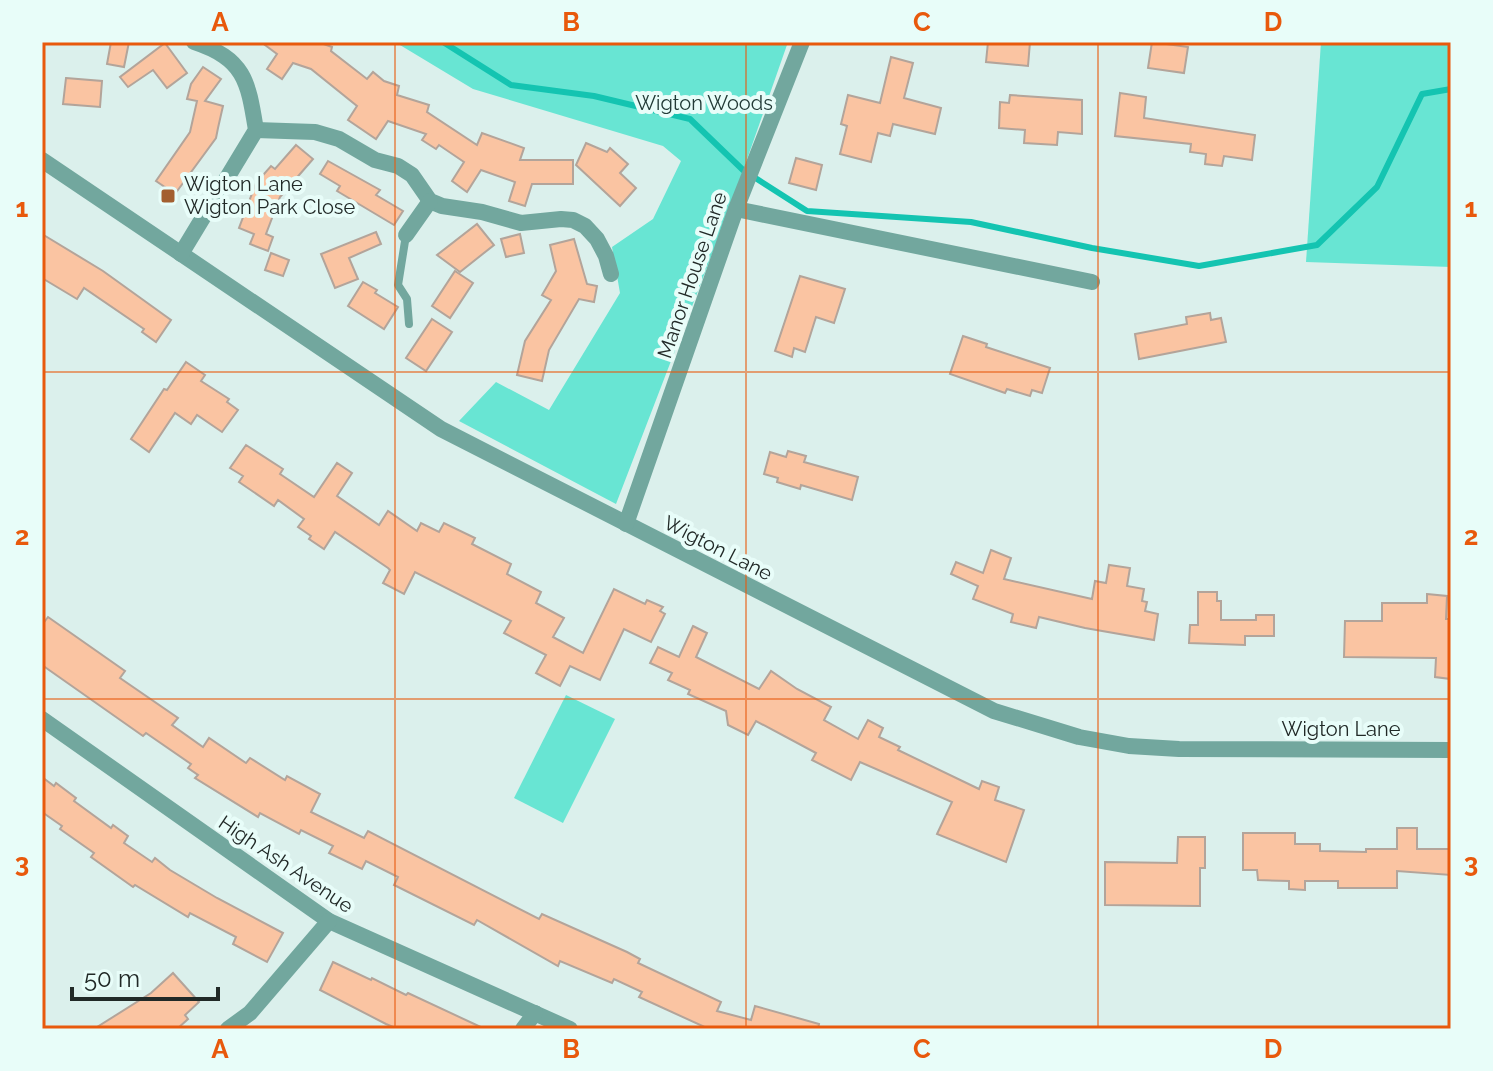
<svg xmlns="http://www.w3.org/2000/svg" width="1493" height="1071" font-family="Raleway,sans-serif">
<rect width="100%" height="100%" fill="#dbf0ec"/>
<g fill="#68e5d3">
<polygon points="395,42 788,42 731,205 616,504 459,421 496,382 549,410 620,293 612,247 653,219 681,161 663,146 473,89"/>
<polygon points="1321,42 1451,42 1451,267 1306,262"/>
<polygon points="566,695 615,719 563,823 514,798"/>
</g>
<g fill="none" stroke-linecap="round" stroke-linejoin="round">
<g stroke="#14c4b1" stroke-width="6">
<polyline points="443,42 511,85 594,96 690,119 743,170"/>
<polyline points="757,179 807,211 971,222 1092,248 1199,266 1317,245 1377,187 1422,94 1451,89"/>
</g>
</g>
<g fill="#fac4a2" stroke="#b3a49a" stroke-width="2">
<polygon points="111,42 129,42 124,67 107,64"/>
<polygon points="261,42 318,42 332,47 331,51 367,79 373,72 384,81 399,86 397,95 429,105 427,112 477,145 482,133 524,148 520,160 573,160 573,184 532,184 525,206 509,201 515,182 481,170 467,192 452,181 464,162 439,145 436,149 422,140 426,134 388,121 376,139 348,120 357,106 311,69 293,63 282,79 267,69 277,54"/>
<polygon points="988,42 1030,42 1028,66 986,62"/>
<polygon points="1152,42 1188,47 1184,73 1148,68"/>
<polygon points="165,43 187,73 167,88 153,70 128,87 120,77"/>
<polygon points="891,57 913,63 904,98 941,108 935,134 893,124 890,136 878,133 871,162 840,154 847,126 841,124 848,95 880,103"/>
<polygon points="203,67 221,79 205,101 223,106 218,128 216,138 175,194 156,181 190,132 197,101 187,99 191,84"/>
<polygon points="66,78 102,81 100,107 63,104"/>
<polygon points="1120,93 1146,97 1144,118 1255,135 1252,160 1224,156 1222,166 1205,164 1206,154 1190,152 1191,144 1115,136"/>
<polygon points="1010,95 1082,100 1082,134 1058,132 1057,145 1024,143 1025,130 999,128 1000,102 1009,103"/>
<polygon points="586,143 607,152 610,148 628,164 620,173 636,188 620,206 576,165"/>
<polygon points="296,145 313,159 280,197 266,234 273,237 268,251 250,244 254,234 239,228 256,183 271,166 275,169"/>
<polygon points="796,158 822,165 816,190 789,183"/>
<polygon points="328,161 380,190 376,195 403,211 394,225 337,191 340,186 320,174"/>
<polygon points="477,224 494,245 460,272 437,255"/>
<polygon points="376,232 381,244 349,258 358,279 335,288 321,254"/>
<polygon points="42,234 103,271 171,320 156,342 142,332 144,329 84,288 77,299 42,278"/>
<polygon points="520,234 524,253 506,257 501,239"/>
<polygon points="574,239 587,284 597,286 594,302 579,299 549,350 542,381 517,375 525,341 551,300 542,295 556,271 550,245"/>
<polygon points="271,253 289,260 283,276 265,270"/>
<polygon points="455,271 473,283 450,318 432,306"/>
<polygon points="800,276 845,289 834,323 816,317 805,352 794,348 792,357 775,351"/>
<polygon points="363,282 377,290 375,293 398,307 384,329 348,306"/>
<polygon points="1210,313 1211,320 1221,318 1226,342 1139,359 1135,334 1187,324 1186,317"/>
<polygon points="432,319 452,332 426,371 406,358"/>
<polygon points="963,336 987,344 986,347 1050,368 1042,393 1032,390 1030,396 1007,389 1005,393 950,374"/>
<polygon points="186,362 205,375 201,381 229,399 227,402 238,410 222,432 197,415 191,424 175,413 149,452 131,439 164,389 167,390"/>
<polygon points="246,445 283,469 280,474 314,497 337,463 352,473 337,496 379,525 388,511 417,531 421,523 439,532 444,523 475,538 472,544 511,564 507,574 541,592 536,603 564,618 553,637 583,653 614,589 645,604 647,600 663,607 660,611 665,614 651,642 624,629 600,680 570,666 560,686 536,673 546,655 504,633 511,621 415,572 404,594 383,583 390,570 388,568 335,532 324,549 309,539 311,536 298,527 304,519 278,500 274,506 239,482 243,476 230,468"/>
<polygon points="788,451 806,456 804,462 858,477 852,500 801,485 800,489 777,482 778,478 764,474 770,452 786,457"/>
<polygon points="991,550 1011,558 1004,579 1092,599 1095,581 1106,583 1109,565 1130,568 1127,586 1144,589 1142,601 1147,602 1145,611 1158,614 1154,640 1085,628 1039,617 1036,628 1011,622 1013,614 973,599 978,586 951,574 956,562 983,573"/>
<polygon points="1198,592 1217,592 1217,601 1221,601 1221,620 1256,620 1256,615 1274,615 1274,636 1245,636 1245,645 1189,643 1190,625 1198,625"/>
<polygon points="1427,594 1447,596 1446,619 1451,619 1451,679 1435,677 1436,658 1344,657 1345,621 1382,621 1382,603 1427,603"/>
<polygon points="48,617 125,671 120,678 178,718 172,725 203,747 209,738 246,763 250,758 285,780 287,776 320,794 311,812 364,838 368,831 539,919 542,914 627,952 640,959 638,963 721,1002 717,1011 751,1020 755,1006 819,1024 818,1029 709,1029 639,997 642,992 614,979 612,983 560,961 558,966 477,920 474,925 394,885 398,877 366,861 362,869 329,853 333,846 301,830 299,834 260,813 258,817 195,778 198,775 188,768 191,764 146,733 143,736 42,665 42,625"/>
<polygon points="693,626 707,633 696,657 759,689 771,671 797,689 831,707 824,720 858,739 868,720 883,728 879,737 900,747 898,750 979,789 982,781 999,787 995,800 1024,810 1006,862 937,834 952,802 860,762 851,780 812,760 816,753 756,721 748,735 728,725 726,711 688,694 690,690 668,680 672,673 650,663 658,647 679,657"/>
<polygon points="42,777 54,786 56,783 76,798 74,801 111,828 113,825 128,836 124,843 152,862 155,858 170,870 217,898 283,933 267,962 233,944 236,937 190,913 188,917 135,885 133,887 91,857 94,853 60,829 62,826 42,812"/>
<polygon points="1397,828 1417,828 1417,849 1451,849 1451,875 1397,871 1397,888 1338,888 1338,881 1305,881 1305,890 1289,889 1289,881 1258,880 1257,870 1243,870 1243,833 1295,833 1295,844 1320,844 1320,851 1366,852 1366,849 1397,849"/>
<polygon points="1178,837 1205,837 1205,868 1200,868 1200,906 1105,905 1105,862 1177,863"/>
<polygon points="333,962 371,980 372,978 406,995 408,993 485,1029 398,1029 386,1024 320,990"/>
<polygon points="173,973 199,1002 185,1015 188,1019 177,1029 94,1029 151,993"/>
</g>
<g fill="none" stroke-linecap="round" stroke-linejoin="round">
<polyline stroke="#72a79e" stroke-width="8" points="406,235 398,285 407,299 409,324"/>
<g stroke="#72a79e" stroke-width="16">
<polyline points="256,130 315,132 339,139 375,160 398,166 412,175 430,201 442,206 482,212 521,223 561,219 573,220 585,226 597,239 606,256 611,274"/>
<polyline points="42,160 441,429 994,711 1079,737 1129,746 1179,749 1451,750"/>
<polyline points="736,209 1092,282"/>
<polyline points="406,235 430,201"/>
<path d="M 181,254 L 256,130 C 248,81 245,59 194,42"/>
<polyline points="626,524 736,209 802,42"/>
<polyline points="42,719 329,921 570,1029"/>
<polyline points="228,1029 250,1013 329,921"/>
<polyline points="523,1029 535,1013"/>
</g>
</g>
<path fill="none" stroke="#e8590c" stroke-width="2" stroke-opacity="0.55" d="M 395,42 L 395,1029M 746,42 L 746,1029M 1098,42 L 1098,1029M 42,372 L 1451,372M 42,699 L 1451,699"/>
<rect fill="#a35f30" stroke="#e8fdf9" stroke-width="3" x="160" y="188" width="16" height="16" rx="4"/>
<g text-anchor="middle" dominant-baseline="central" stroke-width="8" stroke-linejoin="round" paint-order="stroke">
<g font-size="20" fill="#223b37" stroke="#e8fdf9">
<text x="704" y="103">Wigton Woods</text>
</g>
<g font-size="20" fill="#212927" stroke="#e8fdf9" text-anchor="start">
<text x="184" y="184">Wigton Lane<tspan x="184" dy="23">Wigton Park Close</tspan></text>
</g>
<g font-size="20" fill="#212927" stroke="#e8fdf9">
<text transform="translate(692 275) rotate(-71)">Manor House Lane</text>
<text transform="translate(718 548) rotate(27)">Wigton Lane</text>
<text x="1341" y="729">Wigton Lane</text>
<text transform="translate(286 864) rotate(34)">High Ash Avenue</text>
</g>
</g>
<rect width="1493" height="1071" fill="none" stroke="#e8fdf9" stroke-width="88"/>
<path d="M72 987v12h146v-12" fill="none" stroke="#212927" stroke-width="4"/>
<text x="84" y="987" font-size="24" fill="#212927" stroke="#e8fdf9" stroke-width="6" paint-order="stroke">50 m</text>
<rect x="44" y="44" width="1405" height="983" fill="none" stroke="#e8590c" stroke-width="3"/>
<g font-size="26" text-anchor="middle" font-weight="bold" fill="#e8590c">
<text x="220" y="31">A</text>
<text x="571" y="31">B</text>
<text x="922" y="31">C</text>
<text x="1273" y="31">D</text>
<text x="22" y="217">1</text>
<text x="1471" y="217">1</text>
<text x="22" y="545">2</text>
<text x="1471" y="545">2</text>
<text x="22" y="872">3</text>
<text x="1471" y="872">3</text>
<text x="220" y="1058">A</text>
<text x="571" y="1058">B</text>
<text x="922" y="1058">C</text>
<text x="1273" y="1058">D</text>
</g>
</svg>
